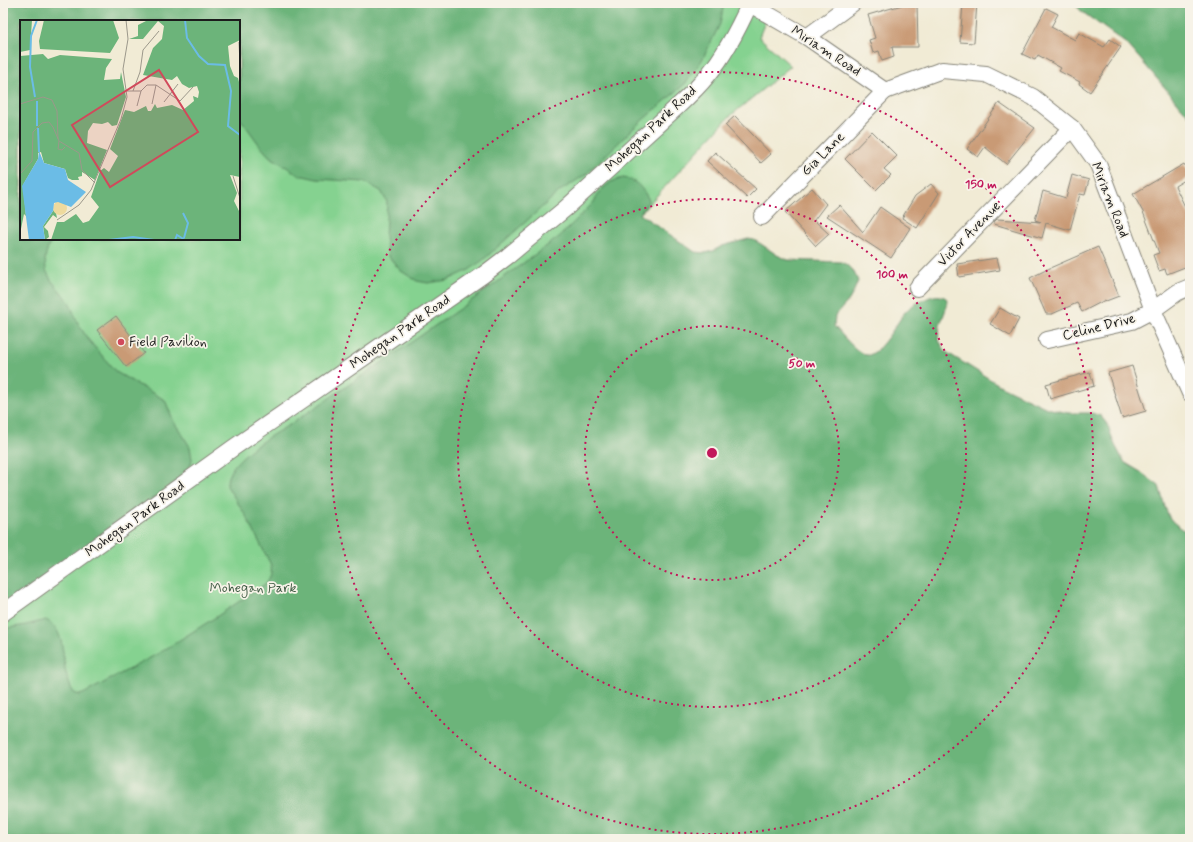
<svg xmlns="http://www.w3.org/2000/svg" width="1193" height="842" font-family="Mynerve,sans-serif">
<rect width="100%" height="100%" fill="#f7f3e8"/>
<filter id="ink" filterUnits="userSpaceOnUse"><feTurbulence type="fractalNoise" baseFrequency=".025" numOctaves="2"/><feDisplacementMap in="SourceGraphic" scale="8" xChannelSelector="R" yChannelSelector="G"/><feConvolveMatrix kernelMatrix="1 2 1 2 8 2 1 2 1" color-interpolation-filters="sRGB"/></filter>
<filter id="wash" filterUnits="userSpaceOnUse"><feTurbulence type="fractalNoise" baseFrequency=".012" numOctaves="4" result="noise"/><feDisplacementMap in="SourceGraphic" scale="16" xChannelSelector="R" yChannelSelector="G"/><feGaussianBlur stdDeviation="0.9" result="paint"/><feColorMatrix in="noise" values="0 0 0 0 0 0 0 0 0 0 0 0 0 0 0 0 0 1.4 0 .05"/><feComposite in="paint" operator="in"/></filter>
<g filter="url(#wash)">
<rect width="100%" height="100%" fill="#f1ebd5"/>
<path fill="#85d290" stroke="#507756" fill-rule="evenodd" d="M 3,3 L 752,3 L 767,17 L 759,37 L 791,66 L 729,117 L 640,214 L 713,426 L 3,839 ZM 21,21 L 239,21 L 239,239 L 21,239 Z"/>
<g fill="#6cb47a" stroke="#44684b">
<polygon points="3,3 724,3 720,24 702,60 686,83 637,125 585,175 560,191 483,260 469,270 448,280 428,283 417,281 401,271 388,256 385,238 387,202 381,191 365,182 317,179 299,175 269,156 261,147 243,122 239,118 239,21 21,21 21,239 53,239 48,247 45,258 46,270 51,280 69,302 78,323 87,338 116,372 165,400 174,422 184,437 190,447 192,459 191,464 181,478 3,606"/>
<polygon points="1074,3 1190,3 1190,117 1128,45 1081,11"/>
<path d="M 623,178 C 636,179 643,189 649,200 L 640,214 L 695,252 L 706,253 L 713,251 L 722,246 L 748,239 L 754,240 L 761,244 L 777,255 L 788,260 L 841,262 L 847,265 L 854,272 L 858,281 L 853,293 L 849,300 L 835,316 L 834,326 C 842,334 855,352 866,355 C 878,358 899,319 906,311 C 913,304 921,301 930,297 C 936,295 943,295 947,299 L 947,306 L 940,325 L 938,339 L 946,352 L 1001,386 L 1047,408 L 1068,413 L 1092,413 L 1101,416 L 1107,424 L 1115,445 L 1124,462 L 1139,471 L 1159,486 L 1165,507 L 1169,517 L 1173,522 L 1183,530 L 1190,530 L 1190,839 L 3,839 L 3,629 L 26,625 L 46,620 C 65,629 62,656 66,673 C 68,680 70,687 74,693 L 80,695 L 85,693 L 159,653 L 216,617 L 265,584 C 271,577 272,573 271,565 L 246,516 L 227,486 C 224,461 272,435 291,424 L 393,355 L 485,291 L 559,237 L 593,203 L 602,189 L 611,182 Z"/>
</g>
<g id="blocks">
<g fill="#c99a74">
<polygon points="902,3 917,3 918,47 892,47 894,57 882,61 879,51 873,53 869,40 875,38 868,15 902,5"/>
<polygon points="963,3 977,3 974,43 960,42"/>
<polygon points="1046,8 1058,14 1051,27 1075,40 1079,33 1104,47 1110,39 1121,47 1090,92 1079,84 1080,82 1059,71 1061,68 1038,55 1035,60 1022,54"/>
<polygon points="999,103 1035,128 1006,164 985,147 978,157 967,149"/>
<polygon points="735,116 771,154 761,163 725,125"/>
<polygon points="872,131 897,156 884,169 891,175 876,190 845,159"/>
<polygon points="715,152 756,189 747,198 707,161"/>
<polygon points="1184,164 1190,174 1190,177 1175,186 1190,217 1190,265 1167,274 1165,269 1159,271 1153,255 1159,253 1143,212 1133,194"/>
<polygon points="1072,175 1089,180 1085,195 1080,194 1070,230 1046,223 1042,238 994,224 994,222 997,219 1041,222 1035,220 1043,191 1066,198"/>
<polygon points="931,184 939,193 917,228 902,218 915,196"/>
<polygon points="812,188 826,204 814,220 829,234 816,246 785,212"/>
<polygon points="839,205 863,232 880,207 910,228 891,258 827,216"/>
<polygon points="1098,247 1119,296 1106,301 1105,300 1082,312 1077,303 1052,314 1046,314 1030,278 1050,268"/>
<polygon points="997,258 1000,270 959,277 957,264"/>
<polygon points="1000,308 1019,319 1010,336 990,324"/>
<polygon points="116,316 144,353 126,367 97,330"/>
<polygon points="1132,366 1146,411 1122,418 1108,373"/>
<polygon points="1090,372 1094,386 1050,399 1046,384"/>
</g>
</g>
</g>
<g filter="url(#ink)">
<use href="#blocks" fill-opacity="0" stroke="#868478" stroke-width="1"/>
<g fill="none" stroke-linecap="round" stroke-linejoin="round">
<defs>
<g id="minor">
<polyline points="750,4 807,37 885,91 942,70 986,74 1033,97 1072,128 1098,164 1153,310 1190,393"/>
<polyline points="807,37 853,3"/>
<polyline points="762,217 885,91"/>
<polyline points="917,288 1072,128"/>
<polyline points="1047,340 1132,321 1153,310 1178,292 1190,287"/>
<path d="M 3,613 L 233,448 L 483,275 L 508,256 L 566,208 L 678,106 C 689,96 699,86 708,75 C 724,56 740,25 750,3"/>
</g>
</defs>
<use href="#minor" stroke="#868478" stroke-width="18"/>
<use href="#minor" stroke="#fff" stroke-width="16"/>
</g>
</g>
<g fill="none" stroke="#c2185b" stroke-width="2" stroke-dasharray="2 4">
<circle cx="712" cy="453" r="127"/>
<circle cx="712" cy="453" r="254"/>
<circle cx="712" cy="453" r="381"/>
</g>
<circle fill="#d1495b" stroke="#f7f3e8" stroke-width="1.5" cx="121" cy="342" r="4"/>
<g text-anchor="middle" dominant-baseline="central" stroke-width="3.5" stroke-linejoin="round" paint-order="stroke">
<g font-size="14" fill="#1c1c1c" stroke="#f7f3e8">
<text transform="translate(826 51) rotate(33)">Miriam Road</text>
<text transform="translate(651 129) rotate(-43)">Mohegan Park Road</text>
<text transform="translate(823 154) rotate(-45)">Gia Lane</text>
<text transform="translate(1110 200) rotate(68)">Miriam Road</text>
<text transform="translate(969 234) rotate(-46)">Victor Avenue</text>
<text transform="translate(1099 327) rotate(-14)">Celine Drive</text>
<text transform="translate(400 332) rotate(-35)">Mohegan Park Road</text>
<text transform="translate(135 519) rotate(-36)">Mohegan Park Road</text>
</g>
<g font-size="14" fill="#1c1c1c" stroke="#f7f3e8" text-anchor="start">
<text x="129" y="342">Field Pavilion</text>
</g>
<g font-size="14" fill="#415c45" stroke="#f7f3e8">
<text x="253" y="588">Mohegan Park</text>
</g>
</g>
<g transform="translate(20 20)">
<rect width="220" height="220" fill="#f1ebd5"/>
<path d="M 0,0 L 12,0 L 10,30 L 0,32 ZM 24,0 L 93,0 L 99,18 L 90,33 L 20,29 L 19,21 ZM 128,0 L 220,0 L 220,20 L 208,26 L 210,46 L 214,56 L 218,58 L 220,66 L 220,157 L 210,155 L 217,173 L 214,181 L 220,193 L 220,220 L 31,220 L 37,202 L 44,202 L 56,194 L 63,203 L 69,201 L 79,187 L 71,177 L 80,151 L 84,148 L 89,152 L 98,136 L 90,129 L 105,90 L 114,92 L 126,86 L 128,91 L 131,91 L 135,84 L 137,88 L 152,85 L 163,90 L 174,81 L 173,76 L 178,78 L 179,72 L 177,66 L 169,68 L 162,64 L 157,56 L 152,60 L 123,55 L 133,28 L 142,19 L 144,6 L 138,1 L 123,19 L 109,19 L 118,16 L 118,5 ZM 23,34 L 28,39 L 40,35 L 92,39 L 86,48 L 84,60 L 100,59 L 101,52 L 106,77 L 97,105 L 92,106 L 88,102 L 82,104 L 73,103 L 68,111 L 67,123 L 87,130 L 75,160 L 62,152 L 62,156 L 58,157 L 59,160 L 52,160 L 48,158 L 45,149 L 24,143 L 21,132 L 18,133 L 18,139 L 3,165 L 6,196 L 4,194 L 1,209 L 0,36 ZM 35,188 L 37,198 L 33,195 L 24,207 L 28,211 L 29,217 L 25,220 L 23,206 Z" fill="#6cb47a"/>
<path d="M33 188a7 7 0 1 1 14 0a7 7 0 1 1-14 0Z" fill="#eeda9e"/>
<path d="M 19,131 L 24,143 L 45,149 L 48,160 L 66,172 L 51,187 L 38,182 L 34,183 L 33,191 L 23,206 L 25,220 L 9,220 L 2,166 L 18,139 Z" fill="#6bbce6"/>
<path fill="none" stroke="#6bbce6" stroke-width="2" d="M 165,0 L 167,18 L 179,36 L 188,44 L 205,45 L 211,71 L 208,106 L 220,115M 15,77 L 10,47 L 11,16 L 17,0M 17,81 L 17,106M 18,108 L 19,132M 163,193 L 168,203 L 164,218M 89,220 L 113,217 L 134,220M 155,220 L 157,215 L 165,220"/>
<path fill="none" stroke="#9c988b" stroke-width="1" d="M 219,22 L 220,45M 107,71 L 121,71 L 127,65 L 136,65 L 160,81 L 173,67M 113,71 L 120,52 L 123,30 L 139,11M 144,82 L 158,64M 0,84 L 23,77 L 32,80 L 37,91 L 38,119M 132,84 L 136,65M 117,86 L 121,71M 39,121 L 59,133 L 62,150 L 75,163M 0,154 L 12,141 L 13,112 L 22,103 L 29,102 L 33,107 L 39,121 L 38,129 L 42,130 L 45,127M 213,156 L 220,178M 37,200 L 59,185 L 71,170 L 101,99 L 107,77 L 103,49 L 108,19 L 106,0"/>
<path fill="#d1495b" fill-opacity="0.15" stroke="#d1495b" stroke-width="2" d="M 139,50 L 178,112 L 90,167 L 52,105 Z"/>
<rect width="220" height="220" fill="none" stroke="#1c1c1c" stroke-width="2"/>
</g>
<circle cx="712" cy="453" r="6" fill="#c2185b" stroke="#f7f3e8" stroke-width="2"/>
<g font-size="12" text-anchor="middle" font-weight="bold" fill="#c2185b" stroke="#f7f3e8" stroke-width="3.5" stroke-linejoin="round" paint-order="stroke">
<text x="981" y="188">150 m</text>
<text x="892" y="278">100 m</text>
<text x="802" y="367">50 m</text>
</g>
<rect width="1193" height="842" fill="none" stroke="#f7f3e8" stroke-width="16"/>
</svg>
